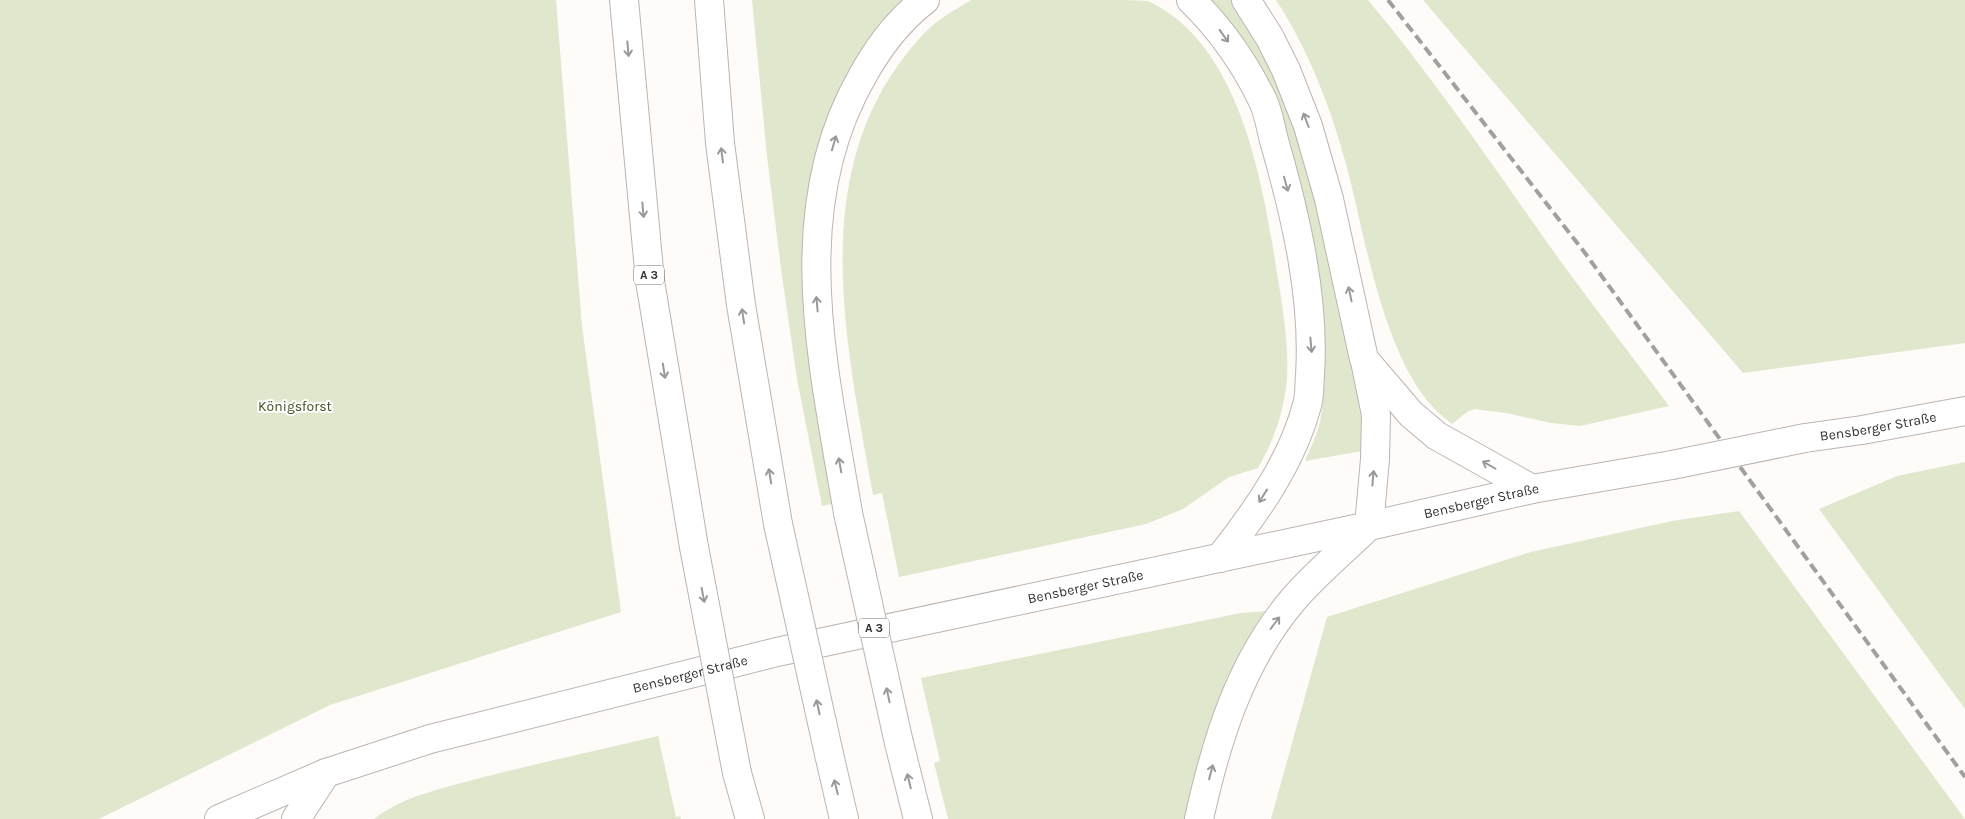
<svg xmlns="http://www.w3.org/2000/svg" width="1965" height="819" font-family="Karla,sans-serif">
<rect width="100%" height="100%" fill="#fffbf9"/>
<g fill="#dfe8cd">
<polygon points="0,0 556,0 582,326 621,612 330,705 99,819 0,819"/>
<polygon points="752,0 906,0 820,144 836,503 822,506 797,379 781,269 767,156"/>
<path d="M 971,0 C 1016,0 1061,0 1107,0 C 1118,0 1137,0 1148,1 C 1239,43 1262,178 1276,267 C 1282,303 1289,342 1287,379 C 1284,412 1274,440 1258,468 L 1229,477 L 1183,509 L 1146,524 L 899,577 L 882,493 L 873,495 C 849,357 809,193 896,68 C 907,53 919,37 933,25 C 945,15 958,8 971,0 Z"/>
<path d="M 1211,0 L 1231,0 C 1271,49 1290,112 1307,173 C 1319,213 1329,253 1338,294 C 1350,348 1362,396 1363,451 L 1305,461 C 1310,449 1317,435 1320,422 C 1330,367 1322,311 1313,256 C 1298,164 1279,69 1211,0 Z"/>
<path d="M 1276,0 L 1368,0 C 1436,81 1495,169 1556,255 C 1593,306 1632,356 1669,406 L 1580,426 L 1551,423 L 1506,413 L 1474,409 L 1467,412 L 1452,424 C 1445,418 1438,413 1432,406 C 1382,351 1365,235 1346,164 C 1330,106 1309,51 1276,0 Z"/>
<polygon points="1423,0 1965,0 1965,343 1743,373"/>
<polygon points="1965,462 1965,709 1819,509 1897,476"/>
<polygon points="1739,511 1965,819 1271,819 1327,617 1531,552 1672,521"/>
<path d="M 1267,611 C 1247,642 1229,672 1217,707 C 1204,742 1197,783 1187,819 L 948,819 L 934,763 L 940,761 L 921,678 L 1241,613 Z"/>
<path d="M 658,736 L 676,817 L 680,816 L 681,819 L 374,819 C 403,796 444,788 480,778 C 539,763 599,750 658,736 Z"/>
</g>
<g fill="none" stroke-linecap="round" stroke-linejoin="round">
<defs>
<g id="secondary">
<path id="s1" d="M 1805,438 L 1862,430 L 1965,411"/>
<path id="s2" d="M 219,819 L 326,773 L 430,739 L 777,652 L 1369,526 L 1532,489 L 1672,465"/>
</g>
<g id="motorway">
<polyline points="624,0 650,281 694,547"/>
<polyline points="709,0 720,143 741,305 778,524"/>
<path d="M 1191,0 C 1222,30 1244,62 1263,101 C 1269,114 1271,130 1275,144 C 1296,217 1315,299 1310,375 C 1309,385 1310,396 1307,405 C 1292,462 1256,512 1220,558"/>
<polyline points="1246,0 1270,38 1286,70 1308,126 1329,199 1364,359 1411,414 1437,436 1532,489"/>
<path d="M 848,513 C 824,368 784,211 863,75 C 879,46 899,20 925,0"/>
<polyline points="899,743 918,819"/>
<polyline points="829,754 844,819"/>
<polyline points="737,773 750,819"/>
<polyline points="296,819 326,773"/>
<path d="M 1199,819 C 1216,741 1240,663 1292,601 C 1314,575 1344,550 1369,526 L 1375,459 L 1376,415 L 1365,361"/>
</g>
</defs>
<use href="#secondary" stroke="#bbb5b2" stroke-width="30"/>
<use href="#motorway" stroke="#bbb5b2" stroke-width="30"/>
<use href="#secondary" stroke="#fff" stroke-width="28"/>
<use href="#motorway" stroke="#fff" stroke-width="28"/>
<polyline stroke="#a29f9d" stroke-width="4" stroke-dasharray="10 5" stroke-linecap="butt" points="1388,0 1585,253 1965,777"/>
<defs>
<polyline id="secondary-bridge" points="1672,465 1805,438"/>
<g id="motorway-bridge">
<polyline points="848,513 899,743"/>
<polyline points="778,524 829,754"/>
<polyline points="694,547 737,773"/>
</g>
</defs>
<use href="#secondary-bridge" stroke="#bbb5b2" stroke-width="30" stroke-linecap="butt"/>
<use href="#motorway-bridge" stroke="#bbb5b2" stroke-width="30" stroke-linecap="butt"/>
<use href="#secondary-bridge" stroke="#fff" stroke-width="28"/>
<use href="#motorway-bridge" stroke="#fff" stroke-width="28"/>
</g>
<defs><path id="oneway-shaft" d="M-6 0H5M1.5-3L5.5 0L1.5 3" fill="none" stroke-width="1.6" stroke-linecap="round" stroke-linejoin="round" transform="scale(1.25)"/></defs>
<g stroke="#9a9898">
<use href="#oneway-shaft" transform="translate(1224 36) rotate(54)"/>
<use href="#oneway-shaft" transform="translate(628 49) rotate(85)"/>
<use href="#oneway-shaft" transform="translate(1306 120) rotate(-111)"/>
<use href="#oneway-shaft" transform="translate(834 143) rotate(-74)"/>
<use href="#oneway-shaft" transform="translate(722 155) rotate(-97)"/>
<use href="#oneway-shaft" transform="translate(1286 184) rotate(74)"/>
<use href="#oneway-shaft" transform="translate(643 210) rotate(85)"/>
<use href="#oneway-shaft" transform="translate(1350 294) rotate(-102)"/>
<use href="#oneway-shaft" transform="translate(817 304) rotate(-95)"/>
<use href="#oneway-shaft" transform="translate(743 316) rotate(-99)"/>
<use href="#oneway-shaft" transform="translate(1311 345) rotate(85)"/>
<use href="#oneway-shaft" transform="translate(664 371) rotate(81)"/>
<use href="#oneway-shaft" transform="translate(840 465) rotate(-100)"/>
<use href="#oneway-shaft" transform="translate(1489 465) rotate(-150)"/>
<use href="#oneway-shaft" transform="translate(770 476) rotate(-99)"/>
<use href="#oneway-shaft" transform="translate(1373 478) rotate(-85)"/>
<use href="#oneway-shaft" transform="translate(1263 496) rotate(122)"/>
<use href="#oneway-shaft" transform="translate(703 595) rotate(79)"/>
<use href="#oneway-shaft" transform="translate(1275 623) rotate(-53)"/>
<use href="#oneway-shaft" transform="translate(888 695) rotate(-102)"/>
<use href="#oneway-shaft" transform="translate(818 707) rotate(-102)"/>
<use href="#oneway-shaft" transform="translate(1211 772) rotate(-75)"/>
<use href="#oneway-shaft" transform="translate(909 781) rotate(-104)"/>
<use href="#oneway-shaft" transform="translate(836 787) rotate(-104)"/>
</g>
<g text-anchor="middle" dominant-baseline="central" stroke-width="4" stroke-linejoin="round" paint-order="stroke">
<g fill="#fff" stroke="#716f6e" stroke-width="1">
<rect x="634" y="265.5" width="30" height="19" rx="4"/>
<rect x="859" y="618.5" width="30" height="19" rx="4"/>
</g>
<g font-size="12" font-weight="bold" fill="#343130">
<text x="649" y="275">A 3</text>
<text x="874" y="628">A 3</text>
</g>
<g font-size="14" fill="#445221" stroke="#fff">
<text x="295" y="406">Königsforst</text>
</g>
<g font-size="14" fill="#343130" stroke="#fff">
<text stroke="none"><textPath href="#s1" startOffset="74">Bensberger Straße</textPath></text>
<text stroke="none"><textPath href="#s2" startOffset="1304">Bensberger Straße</textPath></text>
<text stroke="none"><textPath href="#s2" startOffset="899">Bensberger Straße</textPath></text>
<text stroke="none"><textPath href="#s2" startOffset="494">Bensberger Straße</textPath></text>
</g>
</g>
</svg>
